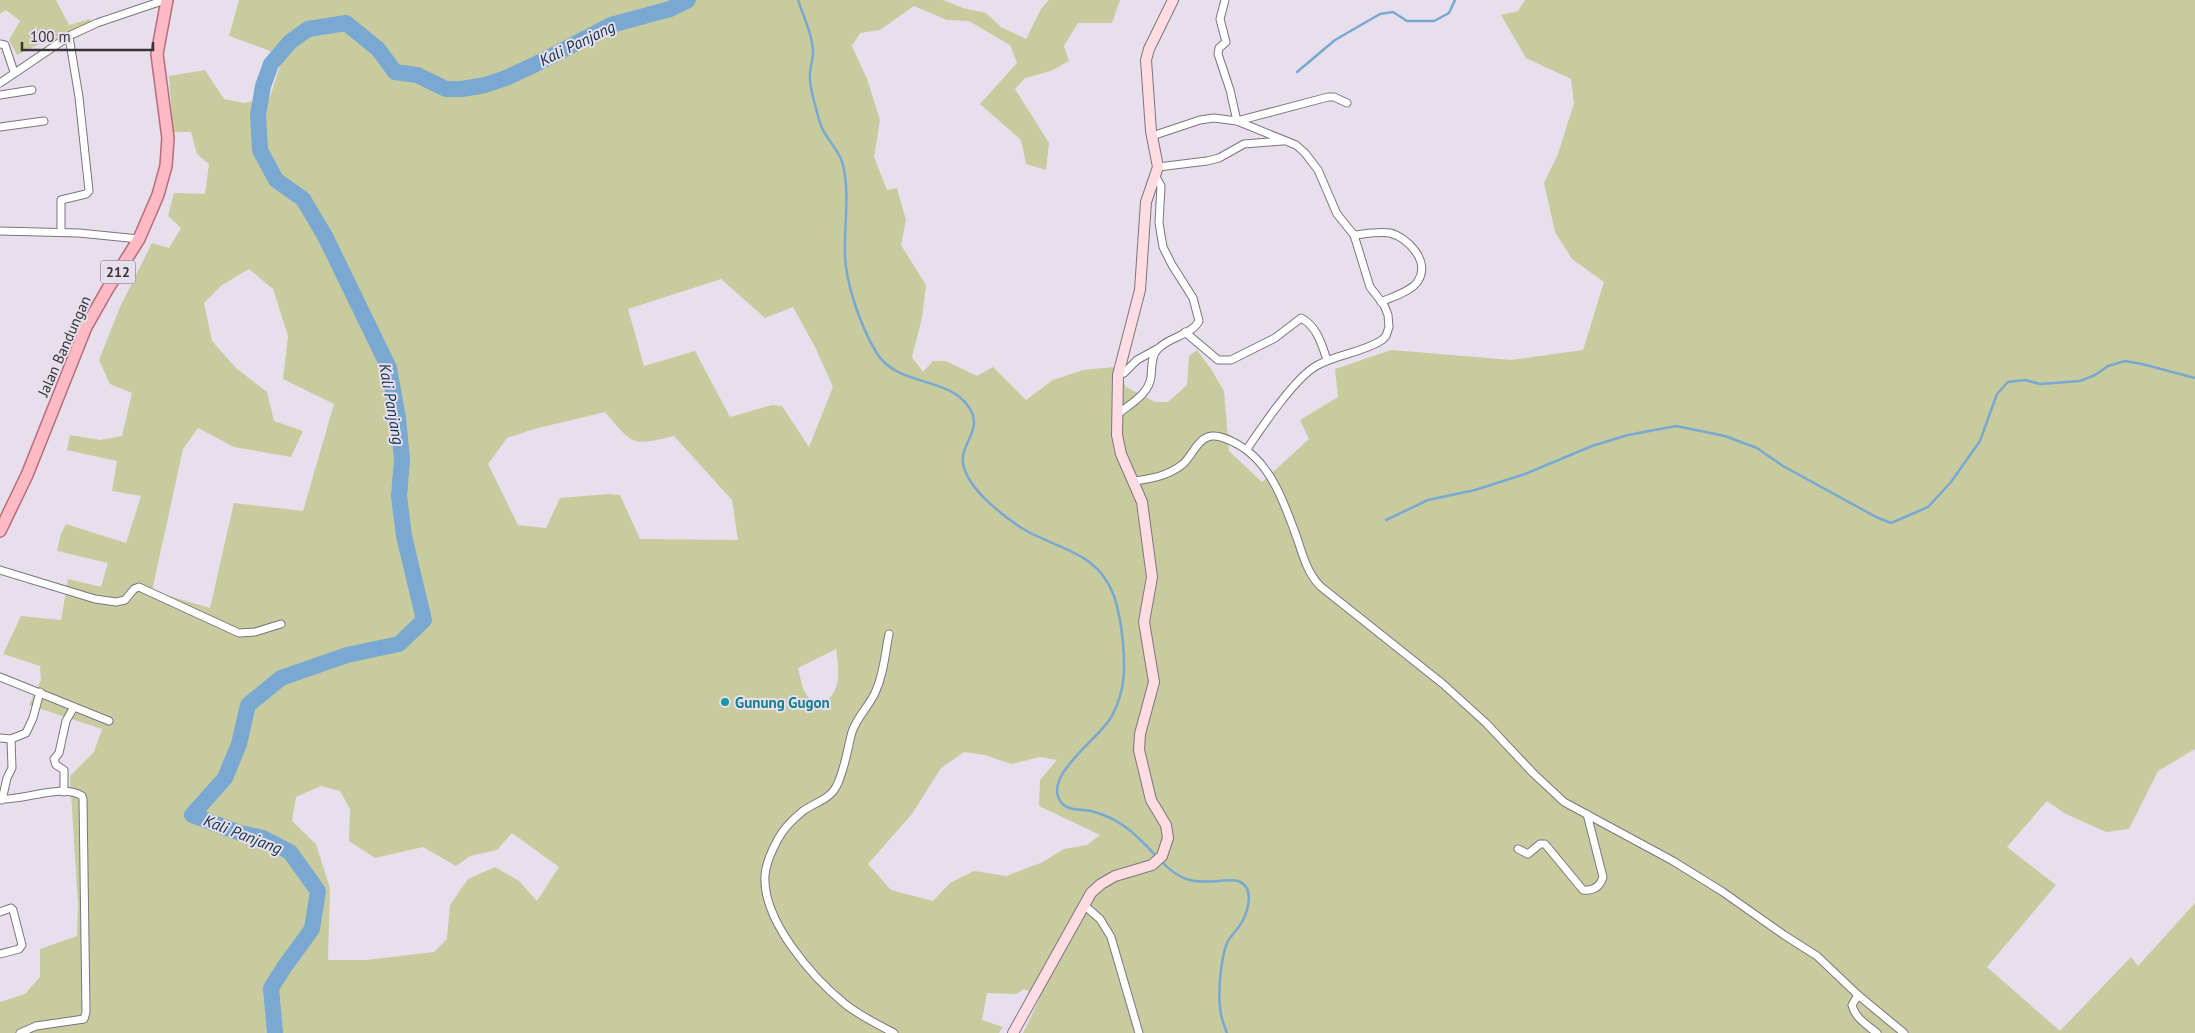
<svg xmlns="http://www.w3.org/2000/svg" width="2195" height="1033" font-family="'PT Sans',sans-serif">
<rect width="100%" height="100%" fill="#e7dfec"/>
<g fill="#c8cb9e" fill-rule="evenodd">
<polygon points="0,0 56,0 69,25 90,19 93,29 58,48 50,39 17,55 9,40 20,21 6,10 0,14"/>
<path d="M 239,0 L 943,0 L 963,8 L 986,13 L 1001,27 L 1026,39 L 1041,9 L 1049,0 L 1120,0 L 1112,23 L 1078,23 L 1064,46 L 1069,61 L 1051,71 L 1025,78 L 1015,89 L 1049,143 L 1046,170 L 1026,164 L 1021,140 L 980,104 L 1017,63 L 1010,45 L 969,21 L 947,20 L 914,6 L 880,30 L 860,33 L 852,46 L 867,79 L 880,120 L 874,157 L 887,190 L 897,188 L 906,220 L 901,245 L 926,285 L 922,318 L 912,357 L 923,372 L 933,361 L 946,361 L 977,376 L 993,367 L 1026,400 L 1053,380 L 1083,370 L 1115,367 L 1126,387 L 1155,402 L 1168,402 L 1187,385 L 1189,356 L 1197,350 L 1211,369 L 1224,391 L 1229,451 L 1262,482 L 1309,439 L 1300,420 L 1338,397 L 1335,369 L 1391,350 L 1511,360 L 1583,350 L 1604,282 L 1572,259 L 1555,232 L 1544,183 L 1558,154 L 1574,103 L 1571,79 L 1526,58 L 1501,15 L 1518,11 L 1525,0 L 2195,0 L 2195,749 L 2158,771 L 2129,829 L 2106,832 L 2064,813 L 2047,801 L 2007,847 L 2056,885 L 1987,967 L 2060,1031 L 2131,957 L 2138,966 L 2195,903 L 2195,1033 L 1023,1033 L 1040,998 L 1024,989 L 1016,994 L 987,993 L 982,1020 L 1003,1027 L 999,1033 L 0,1033 L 0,1002 L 25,994 L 40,977 L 40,949 L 77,936 L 78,905 L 70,776 L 94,752 L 102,729 L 29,705 L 41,680 L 40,666 L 3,654 L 21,616 L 61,620 L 68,579 L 101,587 L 108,563 L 57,551 L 61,534 L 66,524 L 126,543 L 141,496 L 112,491 L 117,461 L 67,450 L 70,435 L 100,440 L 122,436 L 132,393 L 110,384 L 99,360 L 120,307 L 152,243 L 169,248 L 181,228 L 168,216 L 174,193 L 205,194 L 209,164 L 197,154 L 191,132 L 173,132 L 169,76 L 205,70 L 224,99 L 244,103 L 270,97 L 282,60 L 268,50 L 229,36 ZM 249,269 L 273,289 L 288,336 L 283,379 L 334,404 L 303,511 L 234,503 L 210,608 L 152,591 L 183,449 L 198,428 L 234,447 L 291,457 L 303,431 L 274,421 L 267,392 L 236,368 L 212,341 L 204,303 L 222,285 ZM 721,279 L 765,318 L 793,307 L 815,347 L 833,387 L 809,447 L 782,406 L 772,405 L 730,417 L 695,351 L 644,366 L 628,309 ZM 605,412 C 634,446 631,446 674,436 L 732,500 L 738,540 L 640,539 L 620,495 L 609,494 L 560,498 L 546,528 L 518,525 L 488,464 L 507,438 L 534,429 ZM 836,649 C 839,675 843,695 815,708 L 803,689 L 798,668 ZM 964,752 L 985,755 L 1011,764 L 1040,757 L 1057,760 L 1040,780 L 1039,806 L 1100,835 L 1087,845 L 1064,849 L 1043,862 L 1006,876 L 974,871 L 950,883 L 933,901 L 891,890 L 868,864 L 912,814 L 941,768 ZM 321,786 L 340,791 L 350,809 L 349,841 L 375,858 L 423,847 L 456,866 L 470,856 L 497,850 L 512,833 L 559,867 L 537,901 L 519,881 L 495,867 L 468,879 L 450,905 L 447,939 L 434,952 L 366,960 L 328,960 L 330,888 L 316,844 L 292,821 L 296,797 Z"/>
</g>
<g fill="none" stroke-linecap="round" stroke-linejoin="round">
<g stroke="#79a8d2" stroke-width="2.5">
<path d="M 798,0 C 803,16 813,35 813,53 C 813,60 810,67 810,74 C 809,83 812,93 814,101 C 817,111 819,124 824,132 C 831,144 840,152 843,165 C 850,193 844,225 845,253 C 845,282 861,327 876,352 C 897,387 947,376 968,406 C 985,429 960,443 963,463 C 967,489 1004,517 1025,530 C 1060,550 1098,552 1114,596 C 1122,620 1127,664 1122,688 C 1120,697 1115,711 1110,719 C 1097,740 1042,777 1061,802 C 1067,811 1081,809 1091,811 C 1122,819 1136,835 1157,857"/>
<polyline points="1297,72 1335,40 1380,14 1393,12 1407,21 1434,21 1449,13 1455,0"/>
<polyline points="1386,520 1428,500 1475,490 1525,474 1592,446 1628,435 1676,426 1725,436 1757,448 1783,466 1876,517 1891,523 1928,507 1951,482 1980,441 1997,394 2008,382 2025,380 2040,384 2080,381 2095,375 2108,366 2125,361 2142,364 2195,378"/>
<path d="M 1161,861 C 1180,881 1192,883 1219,881 C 1224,881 1233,879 1238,881 C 1257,888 1247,916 1238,928 C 1235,932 1229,938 1227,943 C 1221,957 1218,992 1220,1007 C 1220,1016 1224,1025 1227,1033"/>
</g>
<polyline stroke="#79a8d2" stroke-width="16" points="275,1033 271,988 285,966 312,929 318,891 290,852 263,838 240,833 192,815 225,778 239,744 248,705 281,678 347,655 399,644 424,620 404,536 399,496 402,460 398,418 389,368 325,236 303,199 276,180 260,150 258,115 263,86 271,64 290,42 308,29 346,23 378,49 395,72 417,75 446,89 462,89 485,85 506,78 536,64 611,25 670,9 688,0"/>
<defs>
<g id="street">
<polyline points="1225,0 1220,19 1226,42 1219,48 1218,54 1230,90 1237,121 1328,97 1334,97 1347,103"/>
<polyline points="0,44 5,45 14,72"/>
<polyline points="0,83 71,35 97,23 165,0"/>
<polyline points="0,95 32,90"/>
<polyline points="0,127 44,121"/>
<path d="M 1152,136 L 1200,120 L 1214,118 L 1237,121 L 1296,145 L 1305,153 L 1318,170 L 1337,214 L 1354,235 L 1370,287 L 1384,305 L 1388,315 L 1389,327 L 1386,336 L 1382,340 C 1362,353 1337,354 1316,366 C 1294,379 1262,427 1247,449"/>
<polyline points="1158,167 1207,161 1219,158 1244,144 1283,141"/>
<polyline points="0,231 79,233 139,239"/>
<polyline points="61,232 61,200 86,194 89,191 79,97 69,37"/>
<path d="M 1354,235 C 1365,234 1379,231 1390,233 C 1407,237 1431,261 1418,281 C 1412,291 1392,297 1381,302"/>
<path d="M 1185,332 L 1218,360 L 1231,360 L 1275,338 L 1301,318 C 1317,326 1322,345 1327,360"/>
<polyline points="1118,375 1124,373 1137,360 1157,349"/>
<path d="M 1118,414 C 1130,404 1149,394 1151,377 C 1152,368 1151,356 1157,350 C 1167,337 1191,336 1199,321 L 1193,298 L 1172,265 L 1163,247 L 1159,223 L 1161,186 L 1156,177"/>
<path d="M 1133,481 C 1151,479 1168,476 1183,464 C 1193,455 1197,438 1212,436 C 1221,435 1230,440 1237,444 C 1271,462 1285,505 1297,538 C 1303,556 1307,572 1320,586 L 1443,684 L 1486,723 L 1533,773 L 1564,802 L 1673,861 L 1723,892 L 1784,935 L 1817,956 L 1858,995 L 1904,1033"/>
<polyline points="0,570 95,599 116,602 125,600 134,589 139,587 239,633 255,632 281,624"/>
<path d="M 889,634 C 885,653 884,674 875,693 C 869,706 857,717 852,732 C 847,750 845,770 836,787 C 830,799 814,803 803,811 C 793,819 784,828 778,839 C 772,850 766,863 765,875 C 762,920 812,977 845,1004 C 860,1016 877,1024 894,1033"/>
<polyline points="0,677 109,721"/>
<polyline points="0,738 11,739 26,733 33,718 40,692"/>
<polyline points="64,792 64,770 56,765 54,759 59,753 66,721 74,707"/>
<path d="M 0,799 C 23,801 62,783 82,796 L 83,799 L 86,1012 L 84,1019 L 36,1026 L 20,1033"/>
<polyline points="2,800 7,778 12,768 11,739"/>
<path d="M 1518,849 L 1528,854 L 1540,844 L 1545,844 L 1583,890 C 1593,891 1600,887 1603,877 L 1587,814"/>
<polyline points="1084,905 1100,919 1111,937 1139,1033"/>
<polyline points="0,912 11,908 13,910 22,945 19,949 0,954"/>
<path d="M 1858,995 L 1852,1005 C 1855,1018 1867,1025 1877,1033"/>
</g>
<polyline id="secondary" points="1013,1033 1091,893 1101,884 1115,876 1152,865 1162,856 1168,838 1166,825 1151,800 1139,750 1140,734 1154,682 1144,622 1152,577 1142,502 1121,454 1117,435 1118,375 1140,290 1146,202 1158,167 1151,131 1146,60 1149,49 1173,0"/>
<polyline id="primary" points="0,531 27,475 86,327 107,290 139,239 158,195 166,166 168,138 157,54 167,0"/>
</defs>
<use href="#street" stroke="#7c7581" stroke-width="9"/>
<use href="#secondary" stroke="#7c7581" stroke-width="12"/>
<use href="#primary" stroke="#b66c7a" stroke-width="14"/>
<use href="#street" stroke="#fff" stroke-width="7"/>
<use href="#secondary" stroke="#fedce2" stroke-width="10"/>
<use href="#primary" stroke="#fdb9c4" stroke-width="11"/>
</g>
<circle fill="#0f9aa8" stroke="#e7dfec" stroke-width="2" cx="725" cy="702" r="5"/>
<g text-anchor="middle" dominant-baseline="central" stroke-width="4" stroke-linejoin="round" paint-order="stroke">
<rect fill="#e7dfec" stroke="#6c676f" stroke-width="1" x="100.5" y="260.5" width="35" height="23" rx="4"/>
<g font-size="14" font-weight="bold" fill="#373439">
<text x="118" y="272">212</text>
</g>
<g font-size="15" fill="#373439" stroke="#e7dfec">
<text transform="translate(64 346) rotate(-66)">Jalan Bandungan</text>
</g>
<g font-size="15" font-weight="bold" fill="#0d838f" stroke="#e7dfec" text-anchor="start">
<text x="735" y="702">Gunung Gugon</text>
</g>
<g font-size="16" font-style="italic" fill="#0b304c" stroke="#e7dfec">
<text transform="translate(577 43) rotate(-26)">Kali Panjang</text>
<text transform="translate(392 404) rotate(80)">Kali Panjang</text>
<text transform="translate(243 834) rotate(21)">Kali Panjang</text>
</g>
</g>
<path d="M22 42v8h131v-8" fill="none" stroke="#373439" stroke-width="2.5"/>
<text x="30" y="42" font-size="15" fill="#373439" stroke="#e7dfec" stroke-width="4" paint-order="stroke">100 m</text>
</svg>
